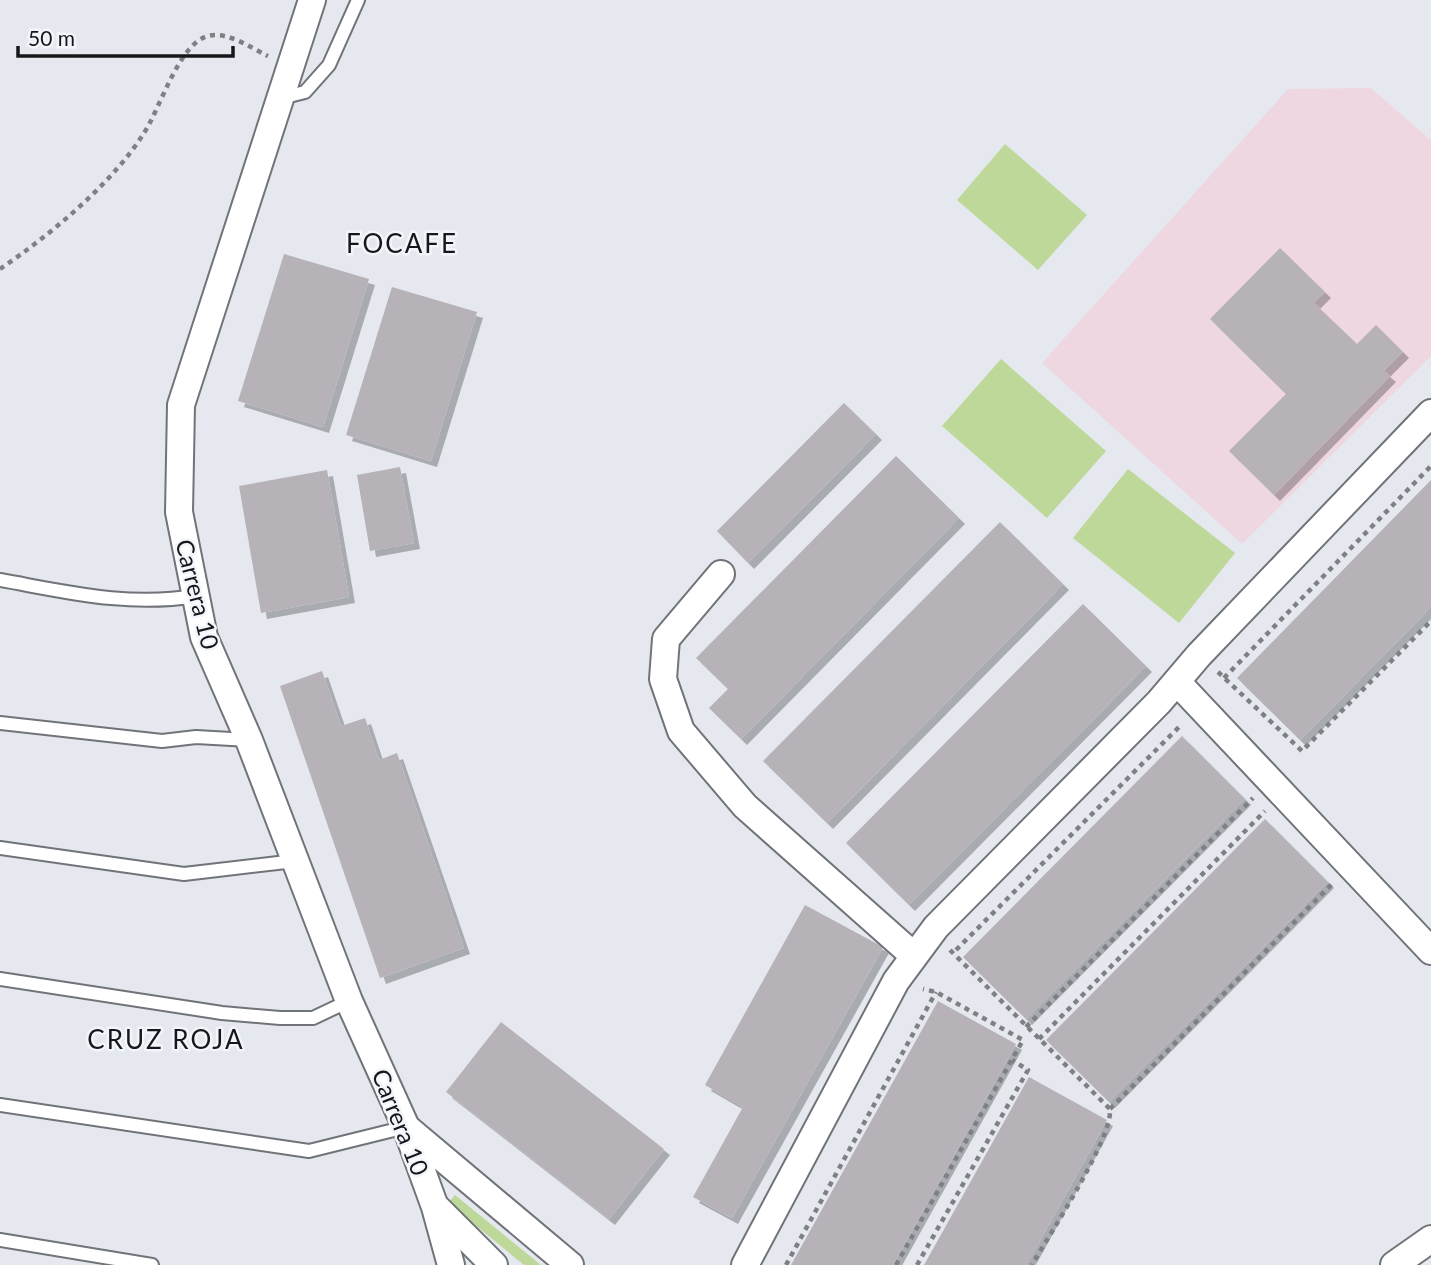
<svg xmlns="http://www.w3.org/2000/svg" width="1431" height="1265" font-family="Lato,sans-serif">
<defs>
<filter id="shadow"><feDropShadow dx="6" dy="6" stdDeviation="0" flood-color="#0004"/></filter>
</defs>
<rect width="100%" height="100%" fill="#e5e9ef"/>
<polygon fill="#efd7e2" points="1371,88 1431,140 1431,356 1242,544 1042,363 1288,89"/>
<g fill="#bdd899">
<polygon points="1005,144 1087,215 1038,270 957,200"/>
<polygon points="1001,359 1106,451 1047,518 942,426"/>
<polygon points="1128,469 1235,553 1179,623 1073,538"/>
<polygon points="455,1195 541,1265 524,1265 448,1203"/>
</g>
<g fill="#b6b2b7" filter="url(#shadow)">
<polygon points="1280,248 1325,292 1314,303 1357,344 1376,325 1403,352 1384,371 1390,376 1274,495 1229,451 1286,394 1210,319"/>
<polygon points="284,254 369,279 323,427 238,401"/>
<polygon points="392,287 477,312 431,461 346,435"/>
<polygon points="844,403 876,434 748,563 717,531"/>
<polygon points="896,456 959,518 741,739 709,708 728,689 696,658"/>
<polygon points="400,467 414,543 370,551 357,475"/>
<polygon points="327,470 349,597 261,613 239,486"/>
<polygon points="1431,480 1431,607 1300,740 1237,678"/>
<polygon points="1000,522 1063,584 827,823 763,761"/>
<polygon points="1083,604 1146,666 909,905 846,843"/>
<polygon points="322,671 341,726 365,718 379,760 397,753 464,948 380,978 280,686"/>
<polygon points="1182,736 1245,799 1026,1019 963,957"/>
<polygon points="1265,819 1328,882 1109,1102 1046,1040"/>
<polygon points="805,905 883,947 732,1218 693,1197 743,1107 705,1085"/>
<polygon points="938,1001 1016,1044 903,1247 893,1265 791,1265"/>
<polygon points="501,1022 664,1149 609,1219 446,1092"/>
<polygon points="1029,1077 1107,1120 1032,1255 1026,1265 924,1265"/>
</g>
<g fill="none" stroke-linecap="round" stroke-linejoin="round">
<defs>
<g id="service">
<polyline points="281,98 305,92 329,65 358,0"/>
<path d="M 0,580 C 68,592 127,607 196,596"/>
<polyline points="0,723 162,741 196,737 249,740"/>
<polyline points="0,848 184,874 295,861"/>
<polyline points="0,979 222,1013 280,1018 313,1018 349,1001"/>
<polyline points="0,1105 309,1151 406,1127"/>
<polyline points="0,1240 152,1265"/>
</g>
<g id="minor">
<polyline points="312,0 181,405 179,512 204,637 249,740 349,1001 406,1127 435,1207 451,1265"/>
<polyline points="721,574 666,639 663,679 681,731 745,806 913,955"/>
<polyline points="1177,682 1431,951"/>
<polyline points="408,1129 570,1265"/>
<polyline points="437,1208 494,1265"/>
<polyline points="745,1265 896,981 936,927 1159,702 1199,655 1431,413"/>
<polyline points="1394,1265 1431,1239"/>
</g>
</defs>
<use href="#service" stroke="#707378" stroke-width="16"/>
<use href="#minor" stroke="#707378" stroke-width="30"/>
<g stroke="#7e8084" stroke-width="4.5" stroke-dasharray="5 5" stroke-linecap="butt">
<path d="M 0,269 C 50,235 112,184 144,133 C 160,109 179,43 208,36 C 228,31 251,48 268,56"/>
<polyline points="1218,672 1302,751 1431,621"/>
<polyline points="1224,678 1431,466"/>
<path d="M 950,950 L 1110,1109 C 1113,1138 1049,1235 1032,1265"/>
<polyline points="956,950 1180,726"/>
<polyline points="1026,1027 1253,798"/>
<polyline points="1039,1039 1265,811"/>
<polyline points="1110,1109 1333,883"/>
<polyline points="786,1265 936,992"/>
<polyline points="896,1265 1023,1040 936,992 923,989"/>
<polyline points="917,1265 1028,1070 1012,1060"/>
</g>
<use href="#service" stroke="#fff" stroke-width="12"/>
<use href="#minor" stroke="#fff" stroke-width="26"/>
</g>
<g text-anchor="middle" dominant-baseline="central" stroke-width="5" stroke-linejoin="round" paint-order="stroke">
<g font-size="24" fill="#161719" stroke="#f2f6fc">
<text transform="translate(198 594) rotate(76)">Carrera 10</text>
<text transform="translate(401 1122) rotate(68)">Carrera 10</text>
</g>
<g font-size="26" letter-spacing="2" fill="#161719" stroke="#f2f6fc">
<text x="402" y="243">FOCAFE</text>
<text x="166" y="1039">CRUZ ROJA</text>
</g>
</g>
<path d="M18 46v10h215v-10" fill="none" stroke="#161719" stroke-width="3.5"/>
<text x="28" y="46" font-size="21" fill="#161719" stroke="#f2f6fc" stroke-width="5" paint-order="stroke">50 m</text>
</svg>
